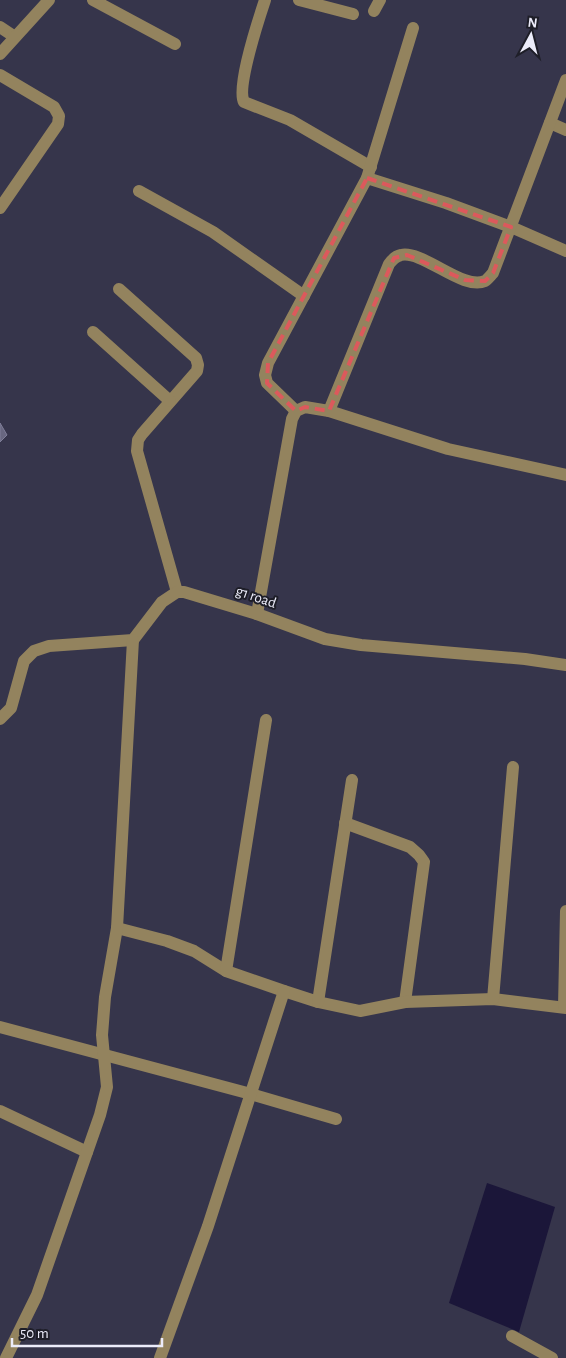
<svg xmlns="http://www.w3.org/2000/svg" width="566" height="1358" font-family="'Alegreya Sans',sans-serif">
<rect width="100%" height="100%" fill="#36354b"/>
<polygon fill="#1b1639" points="487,1183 555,1207 519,1332 449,1303"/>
<polygon fill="#686780" stroke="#7f7e98" points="0,423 7,435 0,442"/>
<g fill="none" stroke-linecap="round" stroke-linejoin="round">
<g stroke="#93835e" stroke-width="12">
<polyline points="93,0 175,44"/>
<path d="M 265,0 C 259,18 236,88 244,102 L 290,120 L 371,167"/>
<polyline points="299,0 353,14"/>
<polyline points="374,11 380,0"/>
<polyline points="0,27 15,37"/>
<polyline points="0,54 49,0"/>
<polyline points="0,75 54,107 59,116 58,124 0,208"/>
<polyline points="550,123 566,130"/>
<polyline points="367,178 446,203 511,227 566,251"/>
<polyline points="139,191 213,232 304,296"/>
<polyline points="119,289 196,358 198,365 197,371 142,434 138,440 137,451 177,592"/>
<polyline points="93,332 170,401"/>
<polyline points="296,411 267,383 265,375 268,363 367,178 413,28"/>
<path d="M 329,411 L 389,264 C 392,260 396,256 401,255 C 423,250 463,291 485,281 C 487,280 491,275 493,273 L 566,80"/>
<polyline points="257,614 292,419 296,411 305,407 329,411 448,449 566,475"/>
<polyline points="0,719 11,708 24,661 34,651 49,646 133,640 162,602 177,592 184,592 257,614 325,639 361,645 525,659 566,665"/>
<polyline points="345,823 410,847 419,855 424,862 405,1002"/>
<polyline points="117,928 167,941 194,951 226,971 284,991 318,1002 360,1011 405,1002 493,999 566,1008"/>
<polyline points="226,971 266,720"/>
<polyline points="493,999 513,767"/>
<polyline points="318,1002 352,780"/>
<polyline points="564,1007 566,911"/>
<polyline points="0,1027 251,1094 336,1119"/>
<polyline points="0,1111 87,1152"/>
<polyline points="512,1336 552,1358"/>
<polyline points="6,1358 37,1295 100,1115 107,1087 102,1035 105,997 117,928 133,640"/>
<polyline points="160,1358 208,1226 284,991"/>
</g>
</g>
<path fill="none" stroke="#dc595c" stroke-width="4" stroke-dasharray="10 6" stroke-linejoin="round" d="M 367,178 L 511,227 L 493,273 L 485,281 L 465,280 L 407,255 L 394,258 L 329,411 L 305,407 L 296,411 L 267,383 L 268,363 Z"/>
<g text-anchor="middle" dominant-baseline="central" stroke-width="4" stroke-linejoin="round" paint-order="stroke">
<g font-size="15" fill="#ececfa" stroke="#1e1e28">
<text transform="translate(256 597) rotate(19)">g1 road</text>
</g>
</g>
<g transform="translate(531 35) rotate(7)" stroke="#1e1e28" stroke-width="4" paint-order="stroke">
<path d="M0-4L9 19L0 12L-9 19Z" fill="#ececfa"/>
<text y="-8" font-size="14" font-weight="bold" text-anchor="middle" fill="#ececfa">N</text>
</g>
<path d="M12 1338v8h150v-8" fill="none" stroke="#ececfa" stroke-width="2.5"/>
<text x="20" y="1338" font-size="15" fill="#ececfa" stroke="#1e1e28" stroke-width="4" paint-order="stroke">50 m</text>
</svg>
